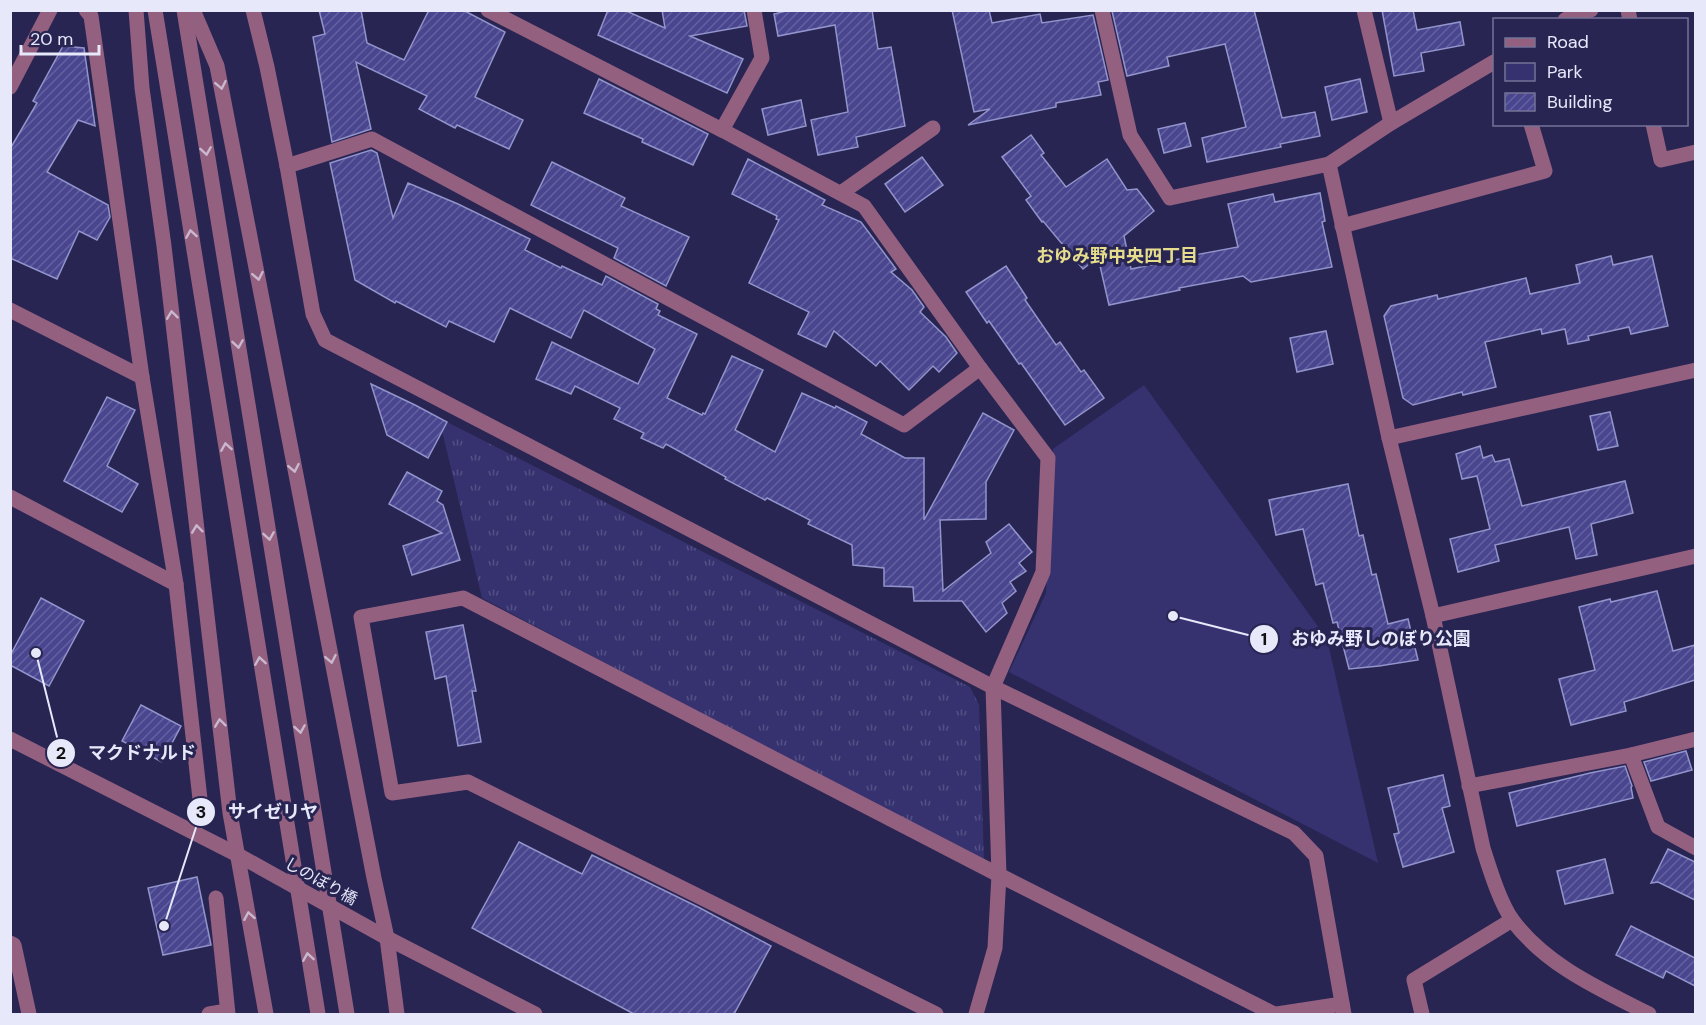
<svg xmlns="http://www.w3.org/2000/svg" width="1706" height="1025" font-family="'DM Sans','Noto Sans JP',sans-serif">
<defs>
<pattern id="grass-tufts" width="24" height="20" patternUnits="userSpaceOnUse" patternTransform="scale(1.5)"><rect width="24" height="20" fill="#363270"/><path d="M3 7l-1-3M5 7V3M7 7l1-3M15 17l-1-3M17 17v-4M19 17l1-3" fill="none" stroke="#535085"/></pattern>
<pattern id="building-hatch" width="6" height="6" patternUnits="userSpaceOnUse" patternTransform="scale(1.5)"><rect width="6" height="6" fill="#49468f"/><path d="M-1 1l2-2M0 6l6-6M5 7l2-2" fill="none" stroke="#6361a0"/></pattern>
</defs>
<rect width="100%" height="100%" fill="#282553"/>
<polygon fill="url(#grass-tufts)" points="439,418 970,687 979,705 984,862 482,598"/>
<polygon fill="#363270" points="1144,385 1327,639 1378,863 1009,672 1046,593 1053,449"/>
<g fill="url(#building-hatch)" stroke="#9294cb" stroke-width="1.5">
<polygon points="319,10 361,10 367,43 404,60 429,10 463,10 505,32 475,97 523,120 509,149 457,125 455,128 419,109 427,96 356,62 371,129 332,142 313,37 325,34"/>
<polygon points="608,10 624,10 665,28 662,10 744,10 747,26 690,36 743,59 727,93 598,35"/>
<polygon points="790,10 872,10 878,49 891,47 905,126 856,137 858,147 818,155 811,120 848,112 835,25 778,36 774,14"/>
<polygon points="952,10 989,10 992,23 1040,14 1042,23 1093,15 1108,80 1098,82 1101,95 1056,103 1056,107 968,125 990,109 974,112"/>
<polygon points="1117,10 1254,10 1282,118 1315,112 1320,136 1280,144 1281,147 1207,162 1202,138 1246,127 1225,44 1167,57 1169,66 1127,76 1112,11"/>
<polygon points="1382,10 1413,10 1417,30 1460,22 1464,45 1421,53 1424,71 1394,76"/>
<polygon points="63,46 84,48 95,126 78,120 47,172 108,205 110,217 97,240 79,231 57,279 10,258 10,149 37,103 33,101"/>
<polygon points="599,79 708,134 693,165 642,142 643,139 584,113"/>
<polygon points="1360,79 1367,112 1332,120 1325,87"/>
<polygon points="801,100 806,126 768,135 762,109"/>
<polygon points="1185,123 1191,146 1164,153 1158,129"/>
<polygon points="1031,135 1044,153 1041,155 1066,187 1107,159 1127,190 1137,189 1154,211 1124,236 1131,269 1189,257 1189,256 1238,247 1228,204 1273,194 1275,202 1320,193 1325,221 1322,222 1332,267 1251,282 1243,276 1179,288 1180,290 1109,305 1098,257 1083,269 1043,221 1042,222 1026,200 1031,196 1002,157"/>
<polygon points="371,150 377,153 393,218 408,183 458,204 530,239 525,250 561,268 562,266 602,285 606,276 658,304 656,309 660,311 658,315 697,334 667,398 702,415 703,413 705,414 732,356 763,370 735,430 775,452 802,393 835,408 836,406 867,422 861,434 905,458 924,458 924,520 983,413 1014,430 986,482 986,519 940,520 943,591 991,553 986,542 1009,524 1032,552 1019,563 1026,571 1010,582 1016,591 1002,603 1007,613 986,632 962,601 914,601 913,587 884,586 884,568 853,565 852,545 808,524 810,520 767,498 765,500 725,479 726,477 666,444 663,448 641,438 644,433 614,419 620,408 575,386 571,394 536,379 552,342 638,384 655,349 584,310 571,338 510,308 494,342 449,321 446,327 396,301 395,303 355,280 330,163"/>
<polygon points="922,157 943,185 905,212 885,184"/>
<polygon points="748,159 825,200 822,205 861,222 896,269 891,272 912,290 924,307 920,312 946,337 957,353 939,372 933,366 909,390 880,361 876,366 834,331 826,347 798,334 809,312 749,283 779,220 776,219 777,216 732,194"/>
<polygon points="552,162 625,198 621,206 689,237 666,286 614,258 618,248 531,205"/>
<polygon points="1611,256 1613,265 1652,256 1668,326 1631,334 1629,327 1588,336 1589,340 1568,344 1565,329 1542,334 1541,329 1485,342 1496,387 1463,395 1462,392 1413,405 1403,398 1384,316 1391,306 1437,295 1438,299 1526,278 1530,294 1580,283 1576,265"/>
<polygon points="1006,266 1027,298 1025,300 1056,345 1060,342 1081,372 1084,370 1104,398 1065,425 1021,363 1019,364 989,321 987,323 966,292"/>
<polygon points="1326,331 1333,364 1297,372 1290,338"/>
<polygon points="371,384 415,405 447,422 428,458 387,435"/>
<polygon points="107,397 135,410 107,466 138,484 122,512 64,481"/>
<polygon points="1610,412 1618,446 1598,450 1590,416"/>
<polygon points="1480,446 1483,458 1492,455 1495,462 1509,459 1522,506 1625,481 1633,513 1591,524 1597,555 1576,559 1569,527 1495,545 1499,561 1458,572 1450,539 1490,529 1477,476 1462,479 1456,454"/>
<polygon points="407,472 442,491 437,501 443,505 460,560 412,575 403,546 442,533 389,504"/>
<polygon points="1348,484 1359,536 1363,535 1372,575 1376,574 1388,624 1408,619 1418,660 1379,666 1349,669 1337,622 1333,623 1323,583 1316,585 1303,529 1276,535 1269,500"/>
<polygon points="1657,591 1673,651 1695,645 1695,680 1624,702 1626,711 1571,725 1559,679 1595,670 1579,607 1610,599 1611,602"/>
<polygon points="41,598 84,621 49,686 10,665 10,656"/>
<polygon points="463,625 476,691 472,691 481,742 458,746 446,676 435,679 426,632"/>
<polygon points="141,705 181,726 162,762 122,741"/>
<polygon points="1686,751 1692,770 1651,781 1644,762"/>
<polygon points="1625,766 1632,786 1631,787 1633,798 1517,826 1509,793 1590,773"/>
<polygon points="1443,775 1450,806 1442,808 1454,852 1403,867 1394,834 1399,833 1388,788"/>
<polygon points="519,842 582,874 592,855 700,908 771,946 734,1014 634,1014 472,928"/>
<polygon points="1668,849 1695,862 1695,900 1658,882 1651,883"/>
<polygon points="1605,859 1613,893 1565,904 1557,871"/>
<polygon points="197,877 211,945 163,955 148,888"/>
<polygon points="1631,926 1695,958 1695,986 1666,971 1663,978 1616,955"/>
</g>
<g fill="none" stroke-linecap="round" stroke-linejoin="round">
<g stroke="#946080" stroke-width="15">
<polyline points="86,10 91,16 142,377 176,584 200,799"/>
<polyline points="136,10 142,88 164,246 230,813 266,1014"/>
<polyline points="155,10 318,1014"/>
<polyline points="184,10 347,1014"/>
<polyline points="193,10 217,66 374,878 387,938 397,1014"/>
<polyline points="253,10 267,67 287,166 313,314 325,340 993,687 999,875 995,948 976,1014"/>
<polyline points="488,10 722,130 762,58 754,10"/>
<polyline points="1102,10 1130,135 1170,198 1329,164"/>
<polyline points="1364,10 1391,123"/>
<polyline points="1628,10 1630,20"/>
<polyline points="1565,20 1575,14 1591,10"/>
<path d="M 1494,62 L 1391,123 L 1329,164 L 1389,438 L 1433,616 L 1483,848 C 1490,870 1500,903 1513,921 C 1547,966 1600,989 1649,1014"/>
<polyline points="10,87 50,10"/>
<polyline points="1653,124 1661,160 1696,152"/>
<polyline points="722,130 864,206 980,368 1048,458 1043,572 993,687 1294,833 1316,856 1344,1014"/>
<polyline points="287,166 372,139 904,425 980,368"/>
<polyline points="841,193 933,128"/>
<polyline points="1342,226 1545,171 1531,124"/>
<polyline points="10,310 142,377"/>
<polyline points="1389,438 1696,370"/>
<polyline points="10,497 176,584"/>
<polyline points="1433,616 1696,556"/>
<polyline points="10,739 238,855"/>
<polyline points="1696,739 1631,755 1658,827 1696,848"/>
<polyline points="1469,786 1631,755"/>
<polyline points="216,898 228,1014"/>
<polyline points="387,938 535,1014"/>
<polyline points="10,943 14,945 29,1014"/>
<polyline points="209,1014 227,1011"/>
<polyline points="936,1014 468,782 392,793 361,617 463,598 999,875 1274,1014"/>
<polyline points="1277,1014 1342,1004"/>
<polyline points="1422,1014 1414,980 1512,920"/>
</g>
<polyline stroke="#946080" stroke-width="15" points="238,855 387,938"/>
</g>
<defs><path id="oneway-chevron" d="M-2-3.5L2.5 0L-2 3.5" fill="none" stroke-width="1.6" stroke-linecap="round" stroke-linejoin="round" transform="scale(1.5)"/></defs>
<g stroke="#cab8cf">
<use href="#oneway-chevron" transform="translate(221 85) rotate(79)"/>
<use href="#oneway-chevron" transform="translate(206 151) rotate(81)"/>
<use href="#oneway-chevron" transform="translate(191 234) rotate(-99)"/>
<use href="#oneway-chevron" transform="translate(258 276) rotate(79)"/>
<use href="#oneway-chevron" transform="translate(172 315) rotate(-97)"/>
<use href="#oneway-chevron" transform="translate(238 344) rotate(81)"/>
<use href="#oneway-chevron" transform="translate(226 447) rotate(-99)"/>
<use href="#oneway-chevron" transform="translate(294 468) rotate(79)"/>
<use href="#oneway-chevron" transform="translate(197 529) rotate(-97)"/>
<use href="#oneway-chevron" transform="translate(269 536) rotate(81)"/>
<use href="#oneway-chevron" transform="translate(331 659) rotate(79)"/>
<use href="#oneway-chevron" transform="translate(260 661) rotate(-99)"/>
<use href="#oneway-chevron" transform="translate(220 723) rotate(-97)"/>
<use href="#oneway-chevron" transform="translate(300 729) rotate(81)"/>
<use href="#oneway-chevron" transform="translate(249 916) rotate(-100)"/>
<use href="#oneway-chevron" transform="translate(308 957) rotate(-99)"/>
</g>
<g text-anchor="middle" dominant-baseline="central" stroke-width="6" stroke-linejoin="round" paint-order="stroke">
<g font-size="16" fill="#e7e8fa" stroke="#282553">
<text transform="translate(321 881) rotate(29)">しのぼり橋</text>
</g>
<g font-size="18" font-weight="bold" fill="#e5dc8d" stroke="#282553">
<text x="1117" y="256">おゆみ野中央四丁目</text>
</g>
</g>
<path fill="none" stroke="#e7e8fa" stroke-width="2" d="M1173 616L1264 639M36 653L61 753M164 926L201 812"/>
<g fill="#e7e8fa" stroke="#282553" stroke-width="2">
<circle cx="1173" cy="616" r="6"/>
<circle cx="36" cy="653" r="6"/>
<circle cx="164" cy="926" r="6"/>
<circle cx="1264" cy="639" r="15"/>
<circle cx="61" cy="753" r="15"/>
<circle cx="201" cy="812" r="15"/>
</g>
<g font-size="18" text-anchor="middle" font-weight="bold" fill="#111">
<text x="1264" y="645">1</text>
<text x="61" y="759">2</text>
<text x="201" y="818">3</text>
</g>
<g font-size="18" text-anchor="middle" font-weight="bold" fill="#e7e8fa" stroke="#282553" stroke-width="6" stroke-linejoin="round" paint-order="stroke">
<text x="1381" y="645">おゆみ野しのぼり公園</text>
<text x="142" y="759">マクドナルド</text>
<text x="273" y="818">サイゼリヤ</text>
</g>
<rect width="1706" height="1025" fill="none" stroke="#e7e8fa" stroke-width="24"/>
<rect x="1493" y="18" width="195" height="108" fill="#282553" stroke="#747396" stroke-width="1.5"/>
<rect x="1505" y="38" width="30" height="9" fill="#946080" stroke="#747396" stroke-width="1.5"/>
<text x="1547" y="48" font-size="18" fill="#e7e8fa">Road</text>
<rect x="1505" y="63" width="30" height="18" fill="#363270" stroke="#747396" stroke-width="1.5"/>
<text x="1547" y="78" font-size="18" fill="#e7e8fa">Park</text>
<rect x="1505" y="93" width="30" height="18" fill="url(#building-hatch)" stroke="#747396" stroke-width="1.5"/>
<text x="1547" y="108" font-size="18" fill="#e7e8fa">Building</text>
<path d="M21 45v9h78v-9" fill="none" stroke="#e7e8fa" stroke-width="3"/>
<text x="30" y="45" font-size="18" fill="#e7e8fa" stroke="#282553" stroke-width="4.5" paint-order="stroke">20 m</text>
</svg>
